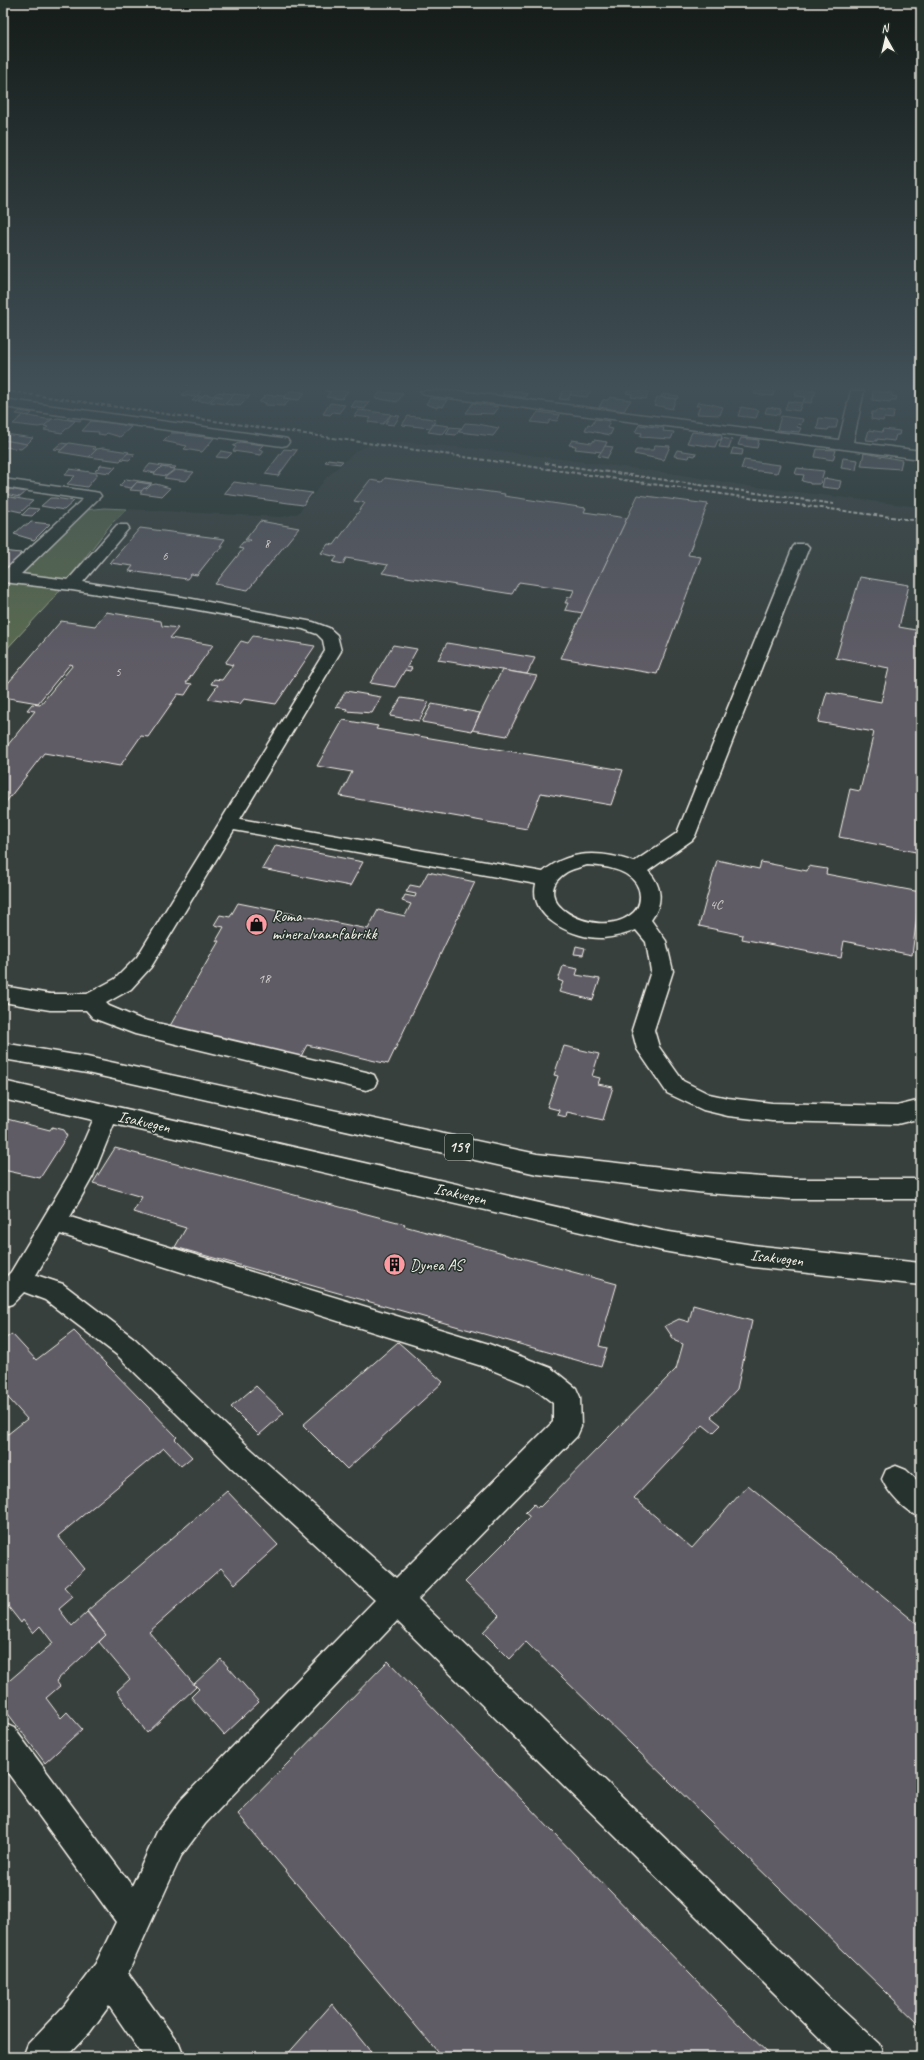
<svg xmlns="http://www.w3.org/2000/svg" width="924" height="2060" font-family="Caveat,sans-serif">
<rect width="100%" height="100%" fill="#26332d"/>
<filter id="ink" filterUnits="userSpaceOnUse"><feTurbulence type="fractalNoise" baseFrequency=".025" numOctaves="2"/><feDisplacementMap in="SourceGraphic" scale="8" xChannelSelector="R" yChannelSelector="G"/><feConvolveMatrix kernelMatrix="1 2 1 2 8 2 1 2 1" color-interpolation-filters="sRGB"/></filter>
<g filter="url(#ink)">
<polygon fill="#373f3e" points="405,442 508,452 676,474 748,486 921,507 921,2057 3,2057 3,653 21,635 68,580 77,565 111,524 127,509 282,517 298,513 327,477 357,450 375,443"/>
<polygon fill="#5c6d4f" stroke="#a8af9c" points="104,508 127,509 111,524 53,599 3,653 3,590 85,510"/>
<g fill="#605c66" stroke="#f4f1e8">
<polygon points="186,391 201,391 197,396 201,396 196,401 192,401 196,397 182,395"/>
<polygon points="290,391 295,391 305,393 299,400 284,398"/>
<polygon points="326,391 348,391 342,399 326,397 330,392"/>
<polygon points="504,391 522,391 521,393 528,394 526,397 519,397 502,394"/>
<polygon points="563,391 572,391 568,400 559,399"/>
<polygon points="572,391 590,391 587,397 570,395"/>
<polygon points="627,391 644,391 649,392 646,399 631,397 632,394 626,393"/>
<polygon points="755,391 774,391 773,396 754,394"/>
<polygon points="796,391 816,391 811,403 803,402 805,397 795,396"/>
<polygon points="873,391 892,393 892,396 897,397 896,400 891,400 890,402 872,400"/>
<polygon points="218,392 235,394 225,404 210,402 216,396 223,397 214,395"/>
<polygon points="380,392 403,394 397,402 375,398"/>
<polygon points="205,394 214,396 208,402 198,401"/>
<polygon points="235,394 250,396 240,406 225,404"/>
<polygon points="662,394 679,396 677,399 661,397"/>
<polygon points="266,395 285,396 283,398 291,399 284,406 265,405 266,403 259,402"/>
<polygon points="610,397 631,400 624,411 599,407 603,400 608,400"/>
<polygon points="657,397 676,399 672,409 654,405"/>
<polygon points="430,398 447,400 443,407 438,406 437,408 426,404"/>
<polygon points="355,401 369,402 365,409 351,407"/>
<polygon points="788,401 802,403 799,411 785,409"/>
<polygon points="698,402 711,404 723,407 720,415 697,414 700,406 696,406"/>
<polygon points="330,403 345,405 339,413 333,412 330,415 323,414"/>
<polygon points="473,403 499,407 494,414 466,413"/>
<polygon points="741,407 759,410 756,418 738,416"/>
<polygon points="767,407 781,409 779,415 765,413"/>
<polygon points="359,410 391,414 383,424 368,422 371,418 354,416"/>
<polygon points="876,410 894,412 893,419 884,418 883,421 871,419 872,412 876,412"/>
<polygon points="20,411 32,413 29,416 16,414"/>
<polygon points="538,412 560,415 557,421 550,420 548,424 531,422"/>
<polygon points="23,415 46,419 52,419 44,426 38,427 13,424"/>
<polygon points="391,415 400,416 394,425 385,424"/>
<polygon points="71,416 84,418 80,421 67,419"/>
<polygon points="408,416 427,418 436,420 430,428 402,425"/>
<polygon points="781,416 803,419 801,425 798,424 797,427 801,428 799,432 777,430"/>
<polygon points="58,418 75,421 62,433 44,430 48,427 44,426 52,419"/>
<polygon points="819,418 838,420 836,428 829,428 828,430 817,429"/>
<polygon points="595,419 610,421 607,428 613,429 610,435 585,430 588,424 592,425"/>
<polygon points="91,421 119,424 131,427 120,437 107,433 105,435 98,434 99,432 82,431"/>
<polygon points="465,423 478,424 499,428 493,436 459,432"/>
<polygon points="434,424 449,426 443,434 428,432"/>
<polygon points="639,425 664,428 663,431 674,432 671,439 640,437 642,433 635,432"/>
<polygon points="450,427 461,428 456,435 446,434"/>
<polygon points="883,429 900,431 899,435 896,435 894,441 877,439 877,441 866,440 869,430 882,432"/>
<polygon points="692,432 720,435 722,436 721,440 718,440 715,447 687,443"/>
<polygon points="171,433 187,433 186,435 214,438 202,452 184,449 187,446 163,441"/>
<polygon points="5,434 33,438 27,444 3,440 3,436"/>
<polygon points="722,438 732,440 729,448 719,447"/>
<polygon points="741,438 759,440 757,448 738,445"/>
<polygon points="3,440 27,444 21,449 3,447"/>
<polygon points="572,440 592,443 594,440 607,442 602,452 575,449 576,446 569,445"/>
<polygon points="240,442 263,445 259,449 264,451 261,455 233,451 236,447 233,446"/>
<polygon points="61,443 68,444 61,450 54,449"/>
<polygon points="69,443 95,447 93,449 97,449 89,457 59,452"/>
<polygon points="655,445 670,446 664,460 634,454 636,450 653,450"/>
<polygon points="605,446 613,447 607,458 598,456"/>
<polygon points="103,448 129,452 120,461 89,457 97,449"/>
<polygon points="733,448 743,450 742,455 731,454"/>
<polygon points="284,449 297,450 278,476 265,474"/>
<polygon points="817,449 836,450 833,460 815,457"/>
<polygon points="677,450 696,453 695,456 690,455 689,458 674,456"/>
<polygon points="221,451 232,453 227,458 216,457"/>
<polygon points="128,453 135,454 129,460 121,459"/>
<polygon points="864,453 902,460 900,469 861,466"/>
<polygon points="843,458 858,460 856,470 841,468"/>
<polygon points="328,459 343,461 340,464 325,462"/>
<polygon points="744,460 771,464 780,465 777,473 741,469"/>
<polygon points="150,464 163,466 176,467 174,469 161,467 155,473 144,471"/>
<polygon points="101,465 116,467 110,473 95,471"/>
<polygon points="161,467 174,469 175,469 166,476 154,474"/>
<polygon points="797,468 824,471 820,484 810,484 810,483 802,481 804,475 795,474"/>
<polygon points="70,469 97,473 97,475 87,487 67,484 75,476 65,475"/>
<polygon points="175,470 194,472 186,481 164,478"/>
<polygon points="385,478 505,494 504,496 586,508 584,512 627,518 583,613 565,610 568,603 565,603 568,597 571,597 574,590 519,582 512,594 382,573 388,565 346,558 343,564 333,562 337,557 321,553 328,544 334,545 365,503 354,501 370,480 382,482"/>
<polygon points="824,478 841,481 839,489 822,487"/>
<polygon points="126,479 152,483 150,484 137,482 131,488 119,486"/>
<polygon points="137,482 150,484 151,484 142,491 130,490"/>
<polygon points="234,482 312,493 303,505 224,494"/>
<polygon points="156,484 170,488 162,496 140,493 144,488 147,489 151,485"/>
<polygon points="10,489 26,492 20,497 4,494"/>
<polygon points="638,495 708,504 688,555 701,557 657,674 561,658"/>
<polygon points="10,497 33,501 21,512 3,508 3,503"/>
<polygon points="50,498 55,498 74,501 64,510 41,506"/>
<polygon points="29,508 39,509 32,516 22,515"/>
<polygon points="260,521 299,528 248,590 215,584 243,549 238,548 243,542 249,542 251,540 245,540"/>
<polygon points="31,522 50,524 34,540 14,534 24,525 28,525"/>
<polygon points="140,528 225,539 220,546 223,546 219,551 216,551 197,575 191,574 187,579 129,571 133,566 110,563"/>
<polygon points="3,551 21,553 19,555 22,556 15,563 12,563 7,568 3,567"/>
<polygon points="860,577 909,585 899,627 921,631 921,853 839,837 850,789 860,791 874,732 818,722 827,692 881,702 889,668 836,658"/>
<polygon points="106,612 161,621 162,626 178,628 170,638 213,645 186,683 192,684 185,695 178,694 148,737 141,736 120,766 44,753 3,806 3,751 35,711 27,710 32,704 40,705 73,665 70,664 38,703 3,697 3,689 61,621 95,626"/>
<polygon points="253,636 315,646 276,704 244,699 240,704 208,699 218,685 211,684 214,679 222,680 233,665 225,663 241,641 248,643"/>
<polygon points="447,643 535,658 527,674 438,660"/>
<polygon points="393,645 417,649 407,667 412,668 410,671 405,670 395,687 370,683"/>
<polygon points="502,670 537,676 507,736 472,730"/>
<polygon points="346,691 381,697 372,713 346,711 347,709 336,707"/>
<polygon points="401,698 429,702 419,721 390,716"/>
<polygon points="432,704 480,713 472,731 422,722"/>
<polygon points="343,720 378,726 376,729 623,770 611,805 541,793 527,829 340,796 352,772 317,766"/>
<polygon points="276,845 363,862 350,886 262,869"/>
<polygon points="717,860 759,869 761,862 807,871 808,866 827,869 826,874 920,892 912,955 844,941 841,958 742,939 743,935 699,926"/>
<polygon points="428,872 475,882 388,1064 307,1045 299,1060 167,1031 219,941 216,941 224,927 214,925 220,915 230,917 238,903 368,929 378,910 405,916 411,904 402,901 405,895 415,897 416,894 406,892 410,885 420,887"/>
<polygon points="576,946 585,948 583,955 574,954"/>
<polygon points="563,966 578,969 576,975 600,979 593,1000 559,992 563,982 558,980"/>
<polygon points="564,1046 599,1054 592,1076 600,1078 598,1084 613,1087 603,1120 567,1112 566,1117 558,1115 559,1110 547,1107 558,1076 554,1075"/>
<polygon points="3,1118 50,1130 52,1127 63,1130 67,1136 40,1178 3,1170"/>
<polygon points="115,1148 405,1224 404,1226 617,1284 599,1346 607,1348 601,1367 175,1247 186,1228 133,1212 142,1197 93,1183"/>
<polygon points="693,1305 752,1321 737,1389 711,1417 721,1425 713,1433 703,1425 634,1498 692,1548 748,1485 921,1627 921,2026 526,1642 510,1659 483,1632 499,1615 465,1582 529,1518 529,1516 525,1513 534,1504 537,1508 539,1506 540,1507 676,1369 683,1344 675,1341 665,1326 679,1319 689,1322"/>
<polygon points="74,1331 177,1437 175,1439 192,1457 181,1466 164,1448 58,1536 85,1569 64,1587 73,1597 59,1609 72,1626 87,1612 106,1635 56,1681 60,1686 46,1698 61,1718 67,1712 82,1729 45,1763 3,1707 3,1686 53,1643 40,1626 33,1633 23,1620 21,1623 3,1600 3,1438 27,1419 3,1392 3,1340 12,1334 36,1360"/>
<polygon points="398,1342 443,1382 347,1469 303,1425"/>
<polygon points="256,1386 284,1413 259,1435 231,1407"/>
<polygon points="227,1491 278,1545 235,1584 221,1568 149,1632 196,1687 147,1733 117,1691 130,1679 99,1642 106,1635 87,1611"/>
<polygon points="221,1659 259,1702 224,1735 191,1697 199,1689 194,1684"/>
<polygon points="388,1661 745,2031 772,2057 442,2057 238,1814"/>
<polygon points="332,2004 375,2057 285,2057"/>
</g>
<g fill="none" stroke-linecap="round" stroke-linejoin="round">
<defs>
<g id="minor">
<polygon points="420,391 459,391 839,440 851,391 864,391 853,442 921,451 921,459 426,395"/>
<polygon points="3,399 282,438 287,439 289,442 287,445 282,446 3,407"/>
<path d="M 3,479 L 94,492 L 99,493 L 101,496 L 21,574 L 68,580 L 117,525 L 127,525 L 129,528 L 83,582 L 182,597 L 313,622 L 329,628 L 337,635 L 341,651 L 240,819 L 543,872 C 569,849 603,851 634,862 L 677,833 L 793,547 L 796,544 L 806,544 L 809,547 L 695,836 L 692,840 L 648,871 C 663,886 663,904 651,920 L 666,941 L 673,971 L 654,1030 L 659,1047 L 683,1081 L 709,1094 L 728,1098 L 772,1103 L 897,1106 L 921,1100 L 921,1118 L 897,1124 L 772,1121 L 728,1116 L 703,1110 L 667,1093 L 637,1049 L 632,1030 L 651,971 L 646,942 L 636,930 C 627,934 614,937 603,938 C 574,939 528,918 536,884 L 234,830 L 151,967 L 131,989 L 106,1003 L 109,1006 L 140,1019 L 366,1072 L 374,1075 L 377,1081 L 374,1087 L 366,1090 L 135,1034 L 93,1018 L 86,1010 L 50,1010 L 3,1002 L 3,986 L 50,994 L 87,994 L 115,979 L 137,957 L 325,651 L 323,640 L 317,634 L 303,629 L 182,607 L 72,590 L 3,582 L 3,572 L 83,499 L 3,487 ZM 587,865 C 607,866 639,871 640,896 C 640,905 637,911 629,916 C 594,940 523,899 567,872 C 572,869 581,867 587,865 Z"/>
<path d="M 3,1081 L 663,1231 L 753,1245 L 921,1263 L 921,1285 L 753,1267 L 663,1251 L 114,1124 L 93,1176 L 70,1217 L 489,1344 L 551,1368 L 576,1388 L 580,1397 L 581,1427 L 577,1436 L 418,1599 L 838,2006 L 879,2044 L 884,2057 L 839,2057 L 397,1621 L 205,1824 L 181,1856 L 128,1973 L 179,2044 L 184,2057 L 144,2057 L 109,2006 L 90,2032 L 66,2057 L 23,2057 L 28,2044 L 64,2006 L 96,1963 L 116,1922 L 3,1766 L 3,1723 L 14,1728 L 132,1886 L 157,1832 L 181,1800 L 375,1600 L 232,1468 L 117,1355 L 45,1300 L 24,1292 L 12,1304 L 3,1307 L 3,1280 L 11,1272 L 70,1173 L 93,1120 L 3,1099 ZM 60,1234 L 485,1367 L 531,1386 L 553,1403 L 553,1422 L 396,1578 L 252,1450 L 135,1339 L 63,1284 L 36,1275 Z"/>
<path d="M 896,1466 L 906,1470 L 921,1484 L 921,1518 C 905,1511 889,1495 882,1479 L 886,1470 Z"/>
</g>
<polygon id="highway" points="3,1043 87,1057 537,1154 706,1173 791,1179 921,1179 921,1199 791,1199 706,1193 537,1174 87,1073 3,1059"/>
</defs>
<use href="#minor" stroke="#f4f1e8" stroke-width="3"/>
<use href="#highway" stroke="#f4f1e8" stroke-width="3"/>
<use href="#minor" fill="#26332d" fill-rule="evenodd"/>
<use href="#highway" fill="#26332d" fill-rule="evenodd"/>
<g stroke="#f4f1e8" stroke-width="2" stroke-dasharray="4 2" stroke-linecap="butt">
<polyline points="6,391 791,504 921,521"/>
<polyline points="545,463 834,504"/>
</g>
</g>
</g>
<linearGradient id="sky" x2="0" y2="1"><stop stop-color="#151c19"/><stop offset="0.57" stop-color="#415057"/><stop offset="1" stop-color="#415057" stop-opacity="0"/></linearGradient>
<rect width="924" height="680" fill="url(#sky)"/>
<defs>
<symbol id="shop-disc" viewBox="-11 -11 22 22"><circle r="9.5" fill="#ff9aa2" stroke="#26332d"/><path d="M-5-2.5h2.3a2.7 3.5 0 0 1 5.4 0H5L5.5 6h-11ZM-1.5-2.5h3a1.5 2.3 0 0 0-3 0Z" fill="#111"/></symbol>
<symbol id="building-disc" viewBox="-11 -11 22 22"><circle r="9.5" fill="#ff9aa2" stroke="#26332d"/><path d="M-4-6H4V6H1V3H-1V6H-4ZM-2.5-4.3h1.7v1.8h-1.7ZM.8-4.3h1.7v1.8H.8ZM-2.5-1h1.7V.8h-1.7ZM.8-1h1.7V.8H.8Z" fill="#111"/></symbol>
</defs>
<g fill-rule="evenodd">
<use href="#shop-disc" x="244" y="912" width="25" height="25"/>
<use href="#building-disc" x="382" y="1252" width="25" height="25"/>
</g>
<g text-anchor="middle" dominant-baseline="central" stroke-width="3" stroke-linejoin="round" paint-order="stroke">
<g font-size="12" fill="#cfccc8">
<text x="267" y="544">8</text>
<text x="165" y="556">6</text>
<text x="118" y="672">5</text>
</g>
<g font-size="14" fill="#cfccc8">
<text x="716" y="904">4C</text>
<text x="264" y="978">18</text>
</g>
<rect fill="#26332d" stroke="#b6b8b0" stroke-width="1" x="445" y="1134" width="28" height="26" rx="3"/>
<g font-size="15" font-weight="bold" fill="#f4f1e8">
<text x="459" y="1147">159</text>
</g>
<g font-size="16" fill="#f4f1e8" stroke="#26332d" text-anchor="start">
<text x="272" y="916">Roma<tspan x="272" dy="18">mineralvannfabrikk</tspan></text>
<text x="410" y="1265">Dynea AS</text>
</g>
<g font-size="16" fill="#f4f1e8" stroke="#26332d">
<text transform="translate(144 1122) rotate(13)">Isakvegen</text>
<text transform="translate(460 1194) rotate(13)">Isakvegen</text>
<text transform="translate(777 1258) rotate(7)">Isakvegen</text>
</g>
</g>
<rect width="924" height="2060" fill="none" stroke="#26332d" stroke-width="16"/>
<rect x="8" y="8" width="908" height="2044" fill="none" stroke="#f4f1e8" stroke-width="1.5" filter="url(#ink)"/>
<g transform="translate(886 38) rotate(352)" stroke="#26332d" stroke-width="3" paint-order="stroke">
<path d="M0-3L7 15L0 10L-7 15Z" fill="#f4f1e8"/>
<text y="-6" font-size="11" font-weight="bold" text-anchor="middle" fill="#f4f1e8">N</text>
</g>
</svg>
